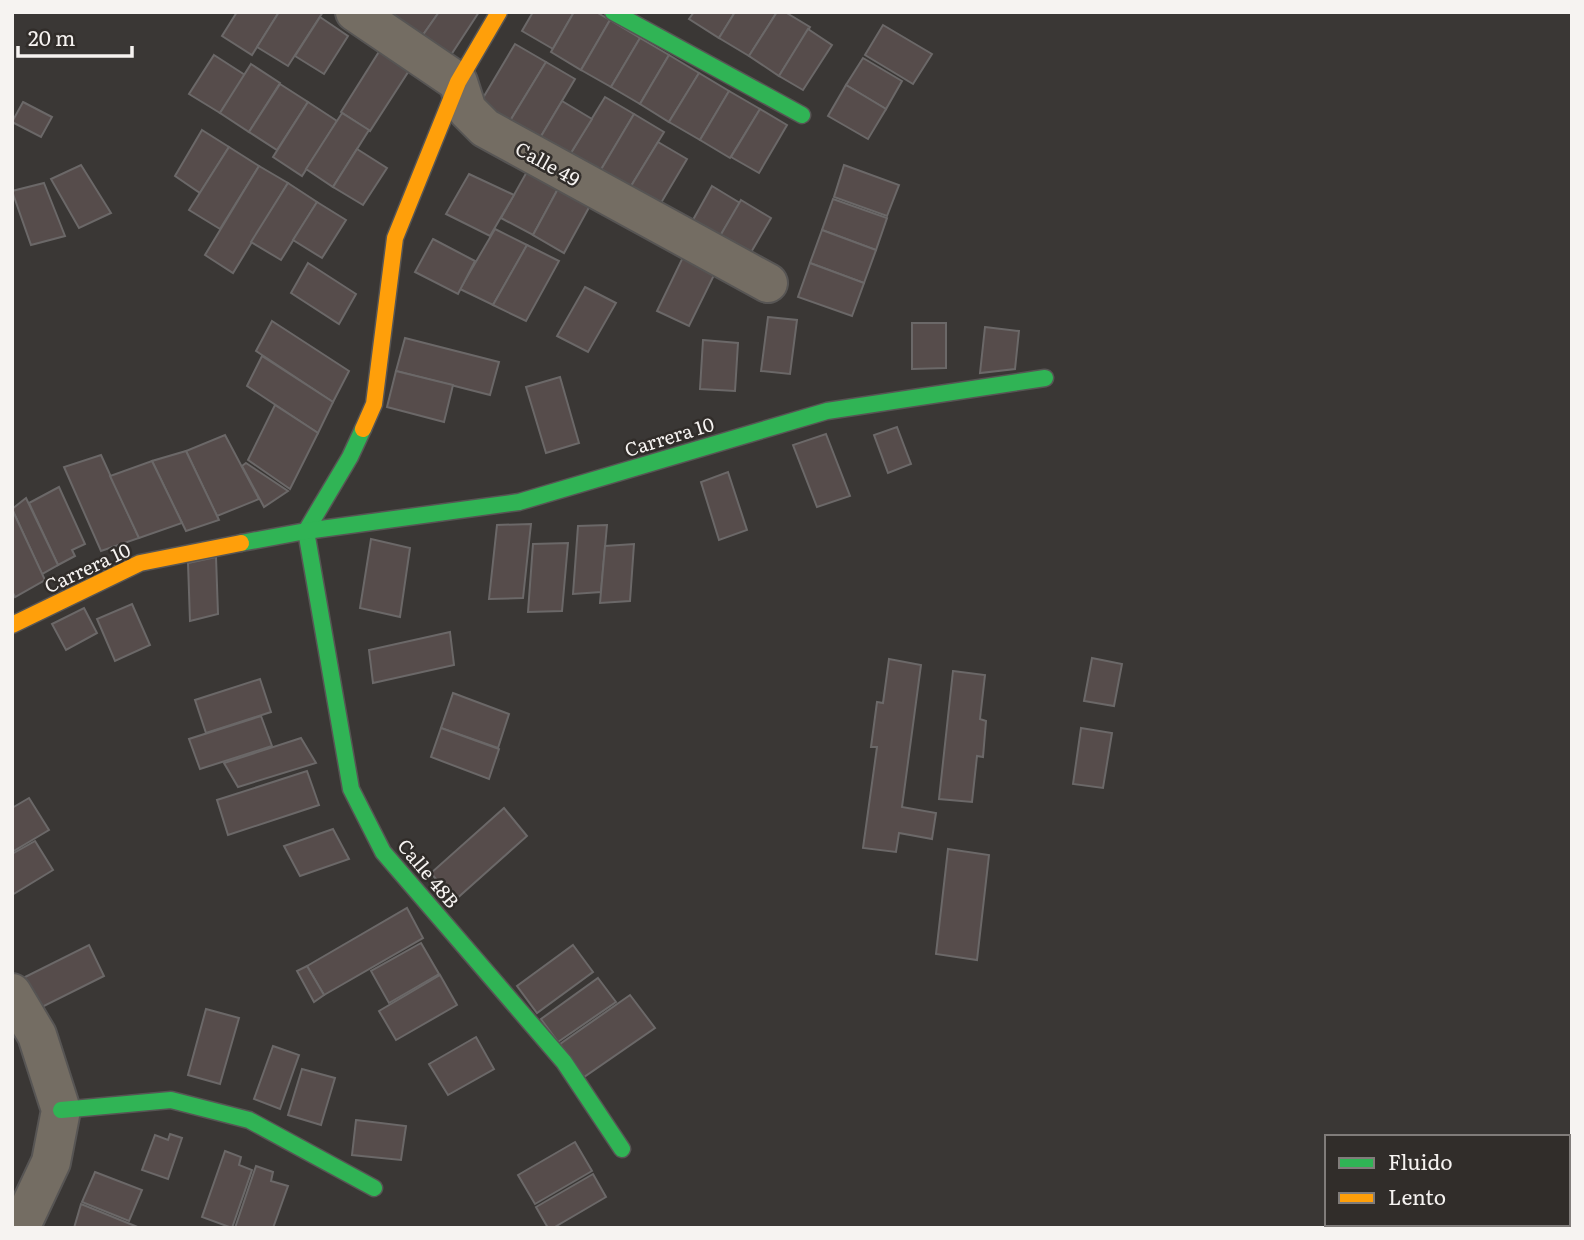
<svg xmlns="http://www.w3.org/2000/svg" width="1584" height="1240" font-family="Literata,serif">
<rect width="100%" height="100%" fill="#3a3735"/>
<g fill="#564c4b" stroke="#6b6868" stroke-width="2">
<polygon points="237,12 279,12 252,55 222,36"/>
<polygon points="279,12 323,12 288,66 257,47"/>
<polygon points="396,12 439,12 418,42 389,23"/>
<polygon points="439,12 479,12 447,61 418,42"/>
<polygon points="533,12 574,12 553,49 522,31"/>
<polygon points="574,12 596,12 610,20 581,70 551,52"/>
<polygon points="694,12 735,12 719,38 689,19"/>
<polygon points="735,12 777,12 749,56 719,38"/>
<polygon points="777,12 785,12 810,27 779,76 749,56"/>
<polygon points="320,17 348,36 324,74 295,56"/>
<polygon points="610,20 640,38 611,87 581,70"/>
<polygon points="883,25 932,54 913,84 865,55"/>
<polygon points="808,29 832,45 803,90 779,76"/>
<polygon points="640,38 669,55 640,104 611,87"/>
<polygon points="515,44 546,62 510,121 480,103"/>
<polygon points="382,47 412,66 370,131 341,112"/>
<polygon points="214,55 245,75 220,113 189,94"/>
<polygon points="669,55 699,73 669,122 640,104"/>
<polygon points="863,58 902,81 886,109 846,85"/>
<polygon points="546,62 575,79 540,138 510,121"/>
<polygon points="251,64 280,83 249,132 220,113"/>
<polygon points="699,73 729,91 700,140 669,122"/>
<polygon points="280,84 308,102 277,150 249,132"/>
<polygon points="846,85 886,109 868,139 828,116"/>
<polygon points="729,91 760,109 730,158 700,140"/>
<polygon points="605,97 634,114 599,173 569,156"/>
<polygon points="562,101 592,119 569,156 540,138"/>
<polygon points="23,102 52,117 41,137 12,122"/>
<polygon points="308,102 337,121 302,176 273,157"/>
<polygon points="760,109 787,125 759,173 731,157"/>
<polygon points="342,113 369,130 333,187 306,169"/>
<polygon points="634,114 664,132 628,191 599,173"/>
<polygon points="202,130 229,147 200,193 175,176"/>
<polygon points="658,142 687,159 658,208 628,191"/>
<polygon points="229,147 259,166 220,229 189,210"/>
<polygon points="357,149 387,168 363,205 333,187"/>
<polygon points="81,165 111,213 79,228 51,179"/>
<polygon points="844,165 899,185 887,216 834,197"/>
<polygon points="259,166 288,183 233,273 205,255"/>
<polygon points="529,168 560,185 533,235 501,218"/>
<polygon points="469,174 514,195 490,236 446,214"/>
<polygon points="44,183 65,236 31,245 12,191"/>
<polygon points="288,183 317,202 281,260 251,242"/>
<polygon points="560,185 592,202 564,253 533,235"/>
<polygon points="712,186 740,203 716,243 689,227"/>
<polygon points="833,199 887,218 876,250 822,230"/>
<polygon points="741,200 771,218 746,261 716,243"/>
<polygon points="317,202 346,220 322,258 293,240"/>
<polygon points="495,229 527,245 493,305 460,289"/>
<polygon points="822,230 876,250 864,283 810,263"/>
<polygon points="433,239 475,261 458,294 415,272"/>
<polygon points="527,245 559,261 526,321 493,305"/>
<polygon points="687,249 719,265 689,326 657,311"/>
<polygon points="308,263 356,294 339,324 291,293"/>
<polygon points="810,263 864,283 852,316 798,297"/>
<polygon points="585,287 616,303 588,352 557,336"/>
<polygon points="768,317 797,320 790,374 761,371"/>
<polygon points="272,321 349,371 333,402 256,351"/>
<polygon points="912,323 946,323 946,368 912,369"/>
<polygon points="985,327 1019,331 1015,369 980,373"/>
<polygon points="405,338 499,362 490,395 396,371"/>
<polygon points="703,340 738,343 735,391 700,389"/>
<polygon points="262,356 333,402 318,433 247,386"/>
<polygon points="396,371 453,385 444,422 387,407"/>
<polygon points="560,377 579,443 546,453 526,387"/>
<polygon points="275,405 318,433 290,489 248,460"/>
<polygon points="897,427 911,464 888,473 874,435"/>
<polygon points="826,434 850,496 817,507 793,445"/>
<polygon points="225,435 259,499 217,516 186,451"/>
<polygon points="186,451 219,520 186,531 152,461"/>
<polygon points="101,455 139,538 101,551 64,467"/>
<polygon points="152,461 182,523 139,538 110,476"/>
<polygon points="246,463 288,491 264,507 242,466"/>
<polygon points="728,472 747,530 719,540 701,482"/>
<polygon points="59,487 85,544 72,550 75,556 58,565 29,503"/>
<polygon points="26,498 58,565 42,574 12,509"/>
<polygon points="12,509 45,580 15,597 12,591"/>
<polygon points="531,524 523,598 489,599 497,525"/>
<polygon points="607,525 601,592 573,594 578,526"/>
<polygon points="371,539 410,548 400,617 360,608"/>
<polygon points="568,543 562,611 528,612 533,544"/>
<polygon points="634,544 630,601 600,603 605,546"/>
<polygon points="216,557 218,614 190,621 188,563"/>
<polygon points="132,604 150,645 115,661 97,619"/>
<polygon points="84,608 97,633 66,650 52,624"/>
<polygon points="450,632 454,665 373,683 369,650"/>
<polygon points="1092,658 1122,664 1114,706 1084,701"/>
<polygon points="889,659 921,665 902,807 936,813 932,839 899,833 896,852 863,848 877,747 871,747 877,702 883,703"/>
<polygon points="953,671 985,675 980,719 986,721 983,757 977,756 972,802 939,799"/>
<polygon points="260,679 271,712 206,733 195,700"/>
<polygon points="453,693 509,714 498,748 441,728"/>
<polygon points="261,716 272,746 200,769 189,739"/>
<polygon points="441,728 499,749 489,779 431,757"/>
<polygon points="1081,728 1112,733 1103,788 1073,784"/>
<polygon points="301,738 316,763 238,787 224,763"/>
<polygon points="307,771 319,805 228,835 217,800"/>
<polygon points="29,798 49,830 12,852 12,808"/>
<polygon points="504,808 527,836 454,901 431,873"/>
<polygon points="333,829 349,859 300,876 284,846"/>
<polygon points="35,841 53,870 12,895 12,854"/>
<polygon points="948,849 989,855 977,960 936,954"/>
<polygon points="407,908 423,938 324,995 307,966"/>
<polygon points="421,943 439,974 389,1003 371,971"/>
<polygon points="89,945 104,976 28,1014 13,983"/>
<polygon points="573,945 593,972 537,1013 517,986"/>
<polygon points="307,966 324,995 314,1002 297,971"/>
<polygon points="440,975 457,1005 396,1040 379,1011"/>
<polygon points="598,978 616,1002 558,1042 541,1019"/>
<polygon points="630,995 655,1028 584,1077 560,1044"/>
<polygon points="206,1009 239,1018 220,1084 188,1075"/>
<polygon points="476,1037 494,1069 448,1095 429,1064"/>
<polygon points="273,1046 299,1055 280,1109 254,1099"/>
<polygon points="302,1069 335,1078 321,1125 288,1115"/>
<polygon points="356,1120 406,1126 401,1160 352,1155"/>
<polygon points="170,1134 182,1138 168,1179 142,1170 155,1135 168,1140"/>
<polygon points="575,1142 592,1171 535,1204 518,1175"/>
<polygon points="225,1151 241,1157 239,1165 252,1170 232,1228 202,1217"/>
<polygon points="256,1166 273,1172 271,1181 288,1186 273,1228 235,1228"/>
<polygon points="95,1172 142,1190 129,1221 82,1202"/>
<polygon points="593,1174 606,1197 553,1228 548,1228 536,1207"/>
<polygon points="81,1204 113,1217 140,1228 74,1228"/>
</g>
<g fill="none" stroke-linecap="round" stroke-linejoin="round">
<defs>
<g id="street">
<polyline points="355,12 458,82 467,110 485,128 768,283"/>
<polyline points="12,993 37,1035 61,1110 51,1162 20,1228"/>
</g>
<g id="fast">
<polyline points="613,12 802,115"/>
<polyline points="363,429 350,457 306,531 351,789 383,852 564,1062 622,1149"/>
<polyline points="241,543 306,531 519,502 827,411 1045,378"/>
<polyline points="61,1110 171,1100 249,1120 374,1188"/>
</g>
<g id="slow">
<polyline points="363,429 374,404 395,238 458,82 499,12"/>
<polyline points="12,625 140,563 241,543"/>
</g>
</defs>
<use href="#street" stroke="#575554" stroke-width="42"/>
<use href="#fast" stroke="#575554" stroke-width="19"/>
<use href="#slow" stroke="#575554" stroke-width="19"/>
<use href="#street" stroke="#746d63" stroke-width="38"/>
<use href="#fast" stroke="#30b455" stroke-width="16"/>
<use href="#slow" stroke="#ff9f0a" stroke-width="16"/>
</g>
<g text-anchor="middle" dominant-baseline="central" stroke-width="5" stroke-linejoin="round" paint-order="stroke">
<g font-size="19" fill="#f6f3f1" stroke="#312d2a">
<text transform="translate(548 163) rotate(29)">Calle 49</text>
<text transform="translate(669 436) rotate(-17)">Carrera 10</text>
<text transform="translate(87 567) rotate(-25)">Carrera 10</text>
<text transform="translate(429 873) rotate(50)">Calle 48B</text>
</g>
</g>
<rect width="1584" height="1240" fill="none" stroke="#f6f3f1" stroke-width="28"/>
<rect x="1325" y="1135" width="245" height="91" fill="#312d2a" stroke="#807c7a" stroke-width="2"/>
<rect x="1339" y="1158" width="35" height="10" fill="#30b455" stroke="#807c7a" stroke-width="2"/>
<text x="1388" y="1170" font-size="21" fill="#f6f3f1">Fluido</text>
<rect x="1339" y="1193" width="35" height="10" fill="#ff9f0a" stroke="#807c7a" stroke-width="2"/>
<text x="1388" y="1205" font-size="21" fill="#f6f3f1">Lento</text>
<path d="M18 46v10h114v-10" fill="none" stroke="#f6f3f1" stroke-width="3.5"/>
<text x="28" y="46" font-size="21" fill="#f6f3f1" stroke="#312d2a" stroke-width="5" paint-order="stroke">20 m</text>
</svg>
